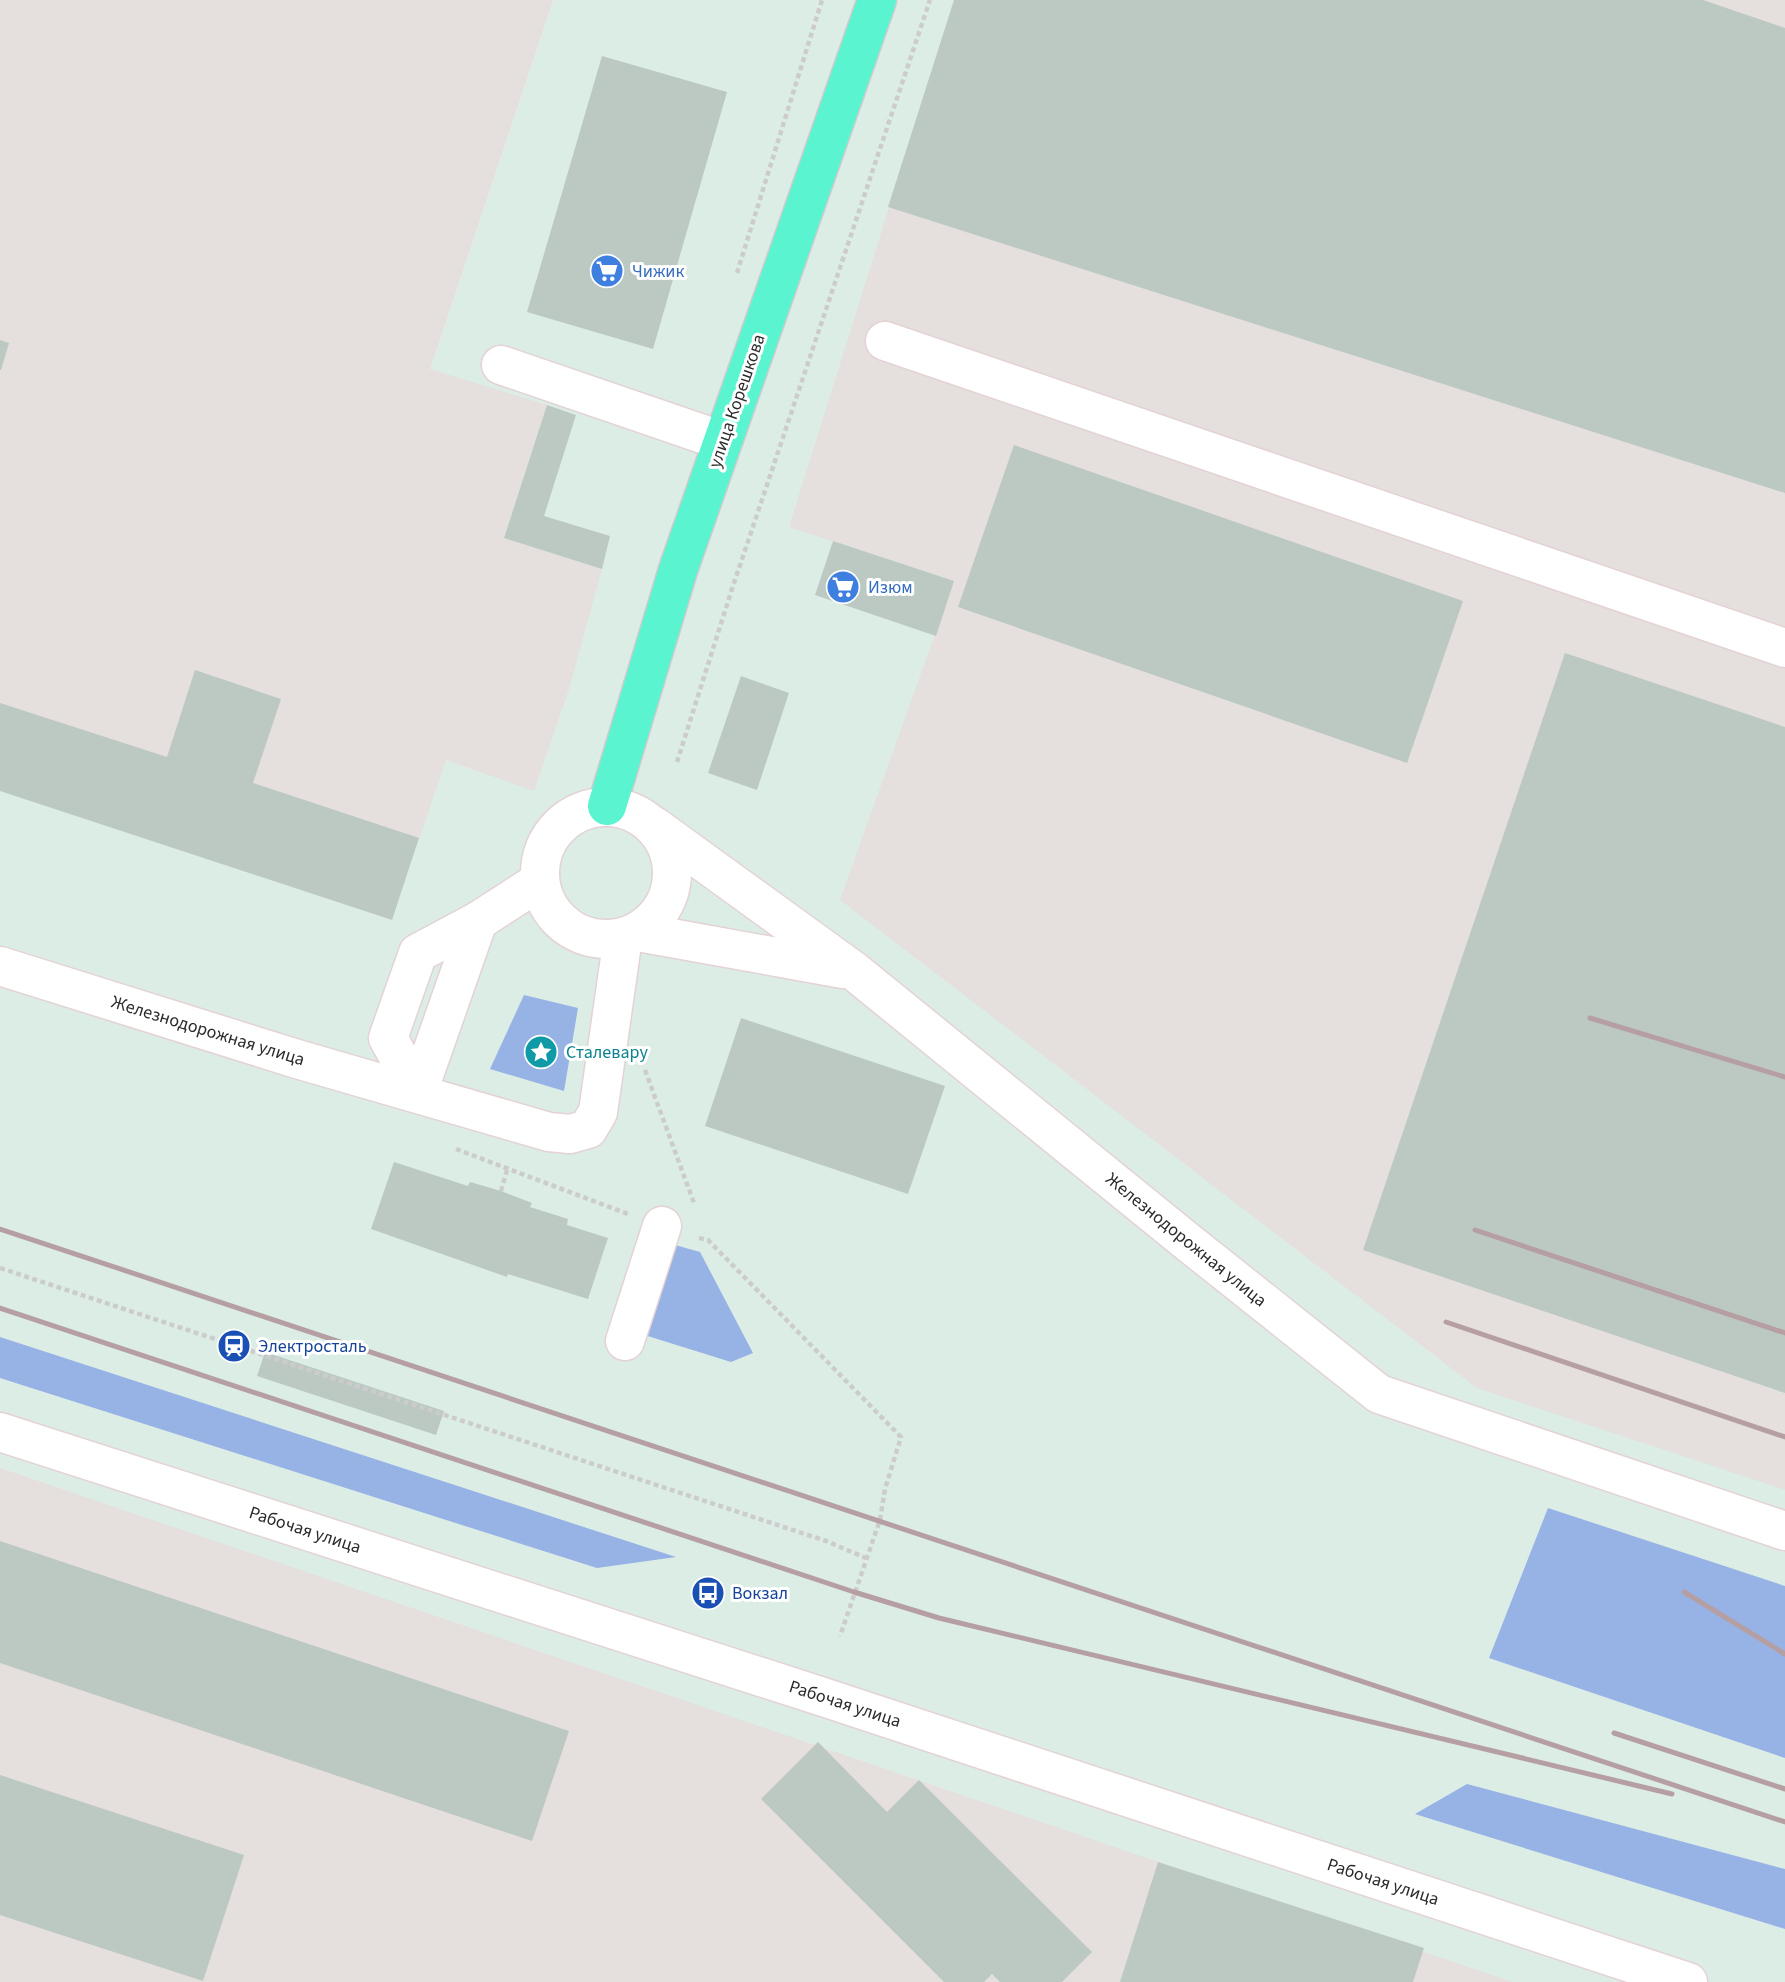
<svg xmlns="http://www.w3.org/2000/svg" width="1785" height="1982" font-family="'Source Sans 3',sans-serif">
<rect width="100%" height="100%" fill="#dcede6"/>
<g fill="#e5dfdd">
<polygon points="0,0 553,0 430,369 547,405 504,537 602,569 569,689 534,791 446,760 419,840 250,785 0,708"/>
<polygon points="954,0 1785,0 1785,1490 1477,1388 840,900 954,581 789,527"/>
<polygon points="0,1468 1512,1982 0,1982"/>
</g>
<g fill="#97b2e5">
<polygon points="524,995 578,1008 564,1091 490,1069"/>
<polygon points="668,1243 700,1252 753,1353 731,1362 638,1333"/>
<polygon points="0,1337 676,1557 597,1568 0,1378"/>
<polygon points="1548,1508 1785,1586 1785,1758 1489,1658"/>
<polygon points="1467,1784 1785,1869 1785,1929 1415,1814"/>
</g>
<g fill="#bcc9c3">
<polygon points="954,0 1703,0 1785,28 1785,493 888,207"/>
<polygon points="602,56 727,92 653,349 527,312"/>
<polygon points="0,340 9,343 1,370 0,370"/>
<polygon points="547,405 576,415 544,516 610,536 602,569 504,538"/>
<polygon points="1014,445 1463,601 1407,763 958,607"/>
<polygon points="833,541 954,581 936,636 815,595"/>
<polygon points="1565,653 1785,727 1785,1393 1363,1250"/>
<polygon points="195,670 281,699 253,783 419,838 392,920 0,791 0,703 167,757"/>
<polygon points="741,676 789,693 757,790 708,773"/>
<polygon points="741,1018 945,1086 908,1194 705,1126"/>
<polygon points="394,1162 468,1186 470,1182 501,1191 532,1203 530,1207 568,1219 567,1225 608,1238 588,1299 508,1274 507,1277 371,1229"/>
<polygon points="265,1352 444,1411 436,1435 257,1376"/>
<polygon points="0,1541 569,1731 532,1841 0,1663"/>
<polygon points="818,1742 887,1812 919,1780 1092,1952 1062,1982 1000,1982 992,1974 984,1982 944,1982 761,1799"/>
<polygon points="0,1775 244,1855 203,1981 0,1915"/>
<polygon points="1158,1862 1424,1948 1413,1982 1120,1982"/>
</g>
<g fill="none" stroke-linecap="round" stroke-linejoin="round">
<defs>
<g id="minor">
<polyline points="885,341 1785,648"/>
<polyline points="501,365 723,441"/>
<circle cx="606" cy="873" r="66"/>
<polyline points="654,826 854,971 1184,1239 1379,1394 1785,1531"/>
<polyline points="638,932 843,969"/>
<polyline points="0,966 297,1059 549,1132 570,1134 588,1129 598,1112 623,937"/>
<polyline points="418,1092 388,1038 418,953 478,921 540,881"/>
<polyline points="418,1092 478,921"/>
<polyline points="625,1341 662,1226"/>
<polyline points="0,1432 820,1696 1688,1982"/>
</g>
<polyline id="major" points="607,806 678,570 877,0"/>
</defs>
<use href="#minor" stroke="#e4d2d5" stroke-width="41"/>
<use href="#major" stroke="#ccc" stroke-width="41"/>
<g stroke="#ccc" stroke-width="4.5" stroke-dasharray="5 3.5" stroke-linecap="butt">
<polyline points="737,273 822,0"/>
<polyline points="677,762 732,589 930,0"/>
<polyline points="645,1070 694,1203"/>
<polyline points="456,1149 628,1214"/>
<polyline points="501,1191 507,1170"/>
<polyline points="699,1238 708,1240 901,1437 885,1489 880,1520 840,1636"/>
<polyline points="0,1268 826,1541 866,1558"/>
</g>
<use href="#minor" stroke="#fff" stroke-width="38"/>
<use href="#major" stroke="#5af5d0" stroke-width="38"/>
<g stroke="#b69fa2" stroke-width="5">
<polyline points="1590,1018 1785,1077"/>
<polyline points="0,1229 1785,1822"/>
<polyline points="1475,1230 1785,1333"/>
<polyline points="0,1308 854,1592 939,1618 1672,1794"/>
<polyline points="1446,1322 1785,1437"/>
<polyline points="1684,1592 1785,1654"/>
<polyline points="1614,1733 1785,1789"/>
</g>
</g>
<defs>
<symbol id="supermarket-disc" viewBox="-11 -11 22 22"><circle r="9.5" fill="#3f7fe0" stroke="#fff"/><path d="M-6-5.5h2.5l.6 2H6L4.5 2H-2.5L-4.4-4H-6ZM-1.5 3.2a1.3 1.3 0 1 0 .1 0ZM3 3.2a1.3 1.3 0 1 0 .1 0Z" fill="#fff"/></symbol>
<symbol id="sight-disc" viewBox="-11 -11 22 22"><circle r="9.5" fill="#0f9aa8" stroke="#fff"/><path d="M0-6L1.8-2.2L6-1.7L2.9 1.2L3.7 5.4L0 3.3L-3.7 5.4L-2.9 1.2L-6-1.7L-1.8-2.2Z" fill="#fff"/></symbol>
<symbol id="station-disc" viewBox="-11 -11 22 22"><circle r="9.5" fill="#1a4fb4" stroke="#fff"/><path d="M-3-6H3Q5-6 5-4V2Q5 4 3 4L4.5 6H3L1.5 4h-3L-3 6H-4.5L-3 4Q-5 4-5 2V-4Q-5-6-3-6ZM-3.5-4v3h7v-3ZM-3.5 1v1.5H-2V1ZM2 1v1.5H3.5V1Z" fill="#fff"/></symbol>
<symbol id="bus-disc" viewBox="-11 -11 22 22"><circle r="9.5" fill="#1a4fb4" stroke="#fff"/><path d="M-5-6H5V4H4V6H2V4H-2V6H-4V4H-5ZM-3.5-4V0h7V-4ZM-3.5 1.2v1.5H-2V1.2ZM2 1.2v1.5H3.5V1.2Z" fill="#fff"/></symbol>
</defs>
<g fill-rule="evenodd">
<use href="#supermarket-disc" x="588" y="252" width="38" height="38"/>
<use href="#supermarket-disc" x="824" y="568" width="38" height="38"/>
<use href="#sight-disc" x="522" y="1033" width="38" height="38"/>
<use href="#station-disc" x="215" y="1327" width="38" height="38"/>
<use href="#bus-disc" x="689" y="1574" width="38" height="38"/>
</g>
<g text-anchor="middle" dominant-baseline="central" stroke-width="6" stroke-linejoin="round" paint-order="stroke">
<g font-size="18" fill="#366cbe" stroke="#fff" text-anchor="start">
<text x="632" y="271">Чижик</text>
<text x="868" y="587">Изюм</text>
</g>
<g font-size="18" fill="#2b2b2b" stroke="#fff">
<text transform="translate(737 401) rotate(-71)">улица Корешкова</text>
<text transform="translate(208 1031) rotate(17)">Железнодорожная улица</text>
<text transform="translate(1186 1240) rotate(39)">Железнодорожная улица</text>
<text transform="translate(305 1530) rotate(18)">Рабочая улица</text>
<text transform="translate(845 1704) rotate(18)">Рабочая улица</text>
<text transform="translate(1383 1882) rotate(18)">Рабочая улица</text>
</g>
<g font-size="18" fill="#0d838f" stroke="#fff" text-anchor="start">
<text x="566" y="1052">Сталевару</text>
</g>
<g font-size="18" fill="#164399" stroke="#fff" text-anchor="start">
<text x="258" y="1346">Электросталь</text>
<text x="732" y="1593">Вокзал</text>
</g>
</g>
</svg>
